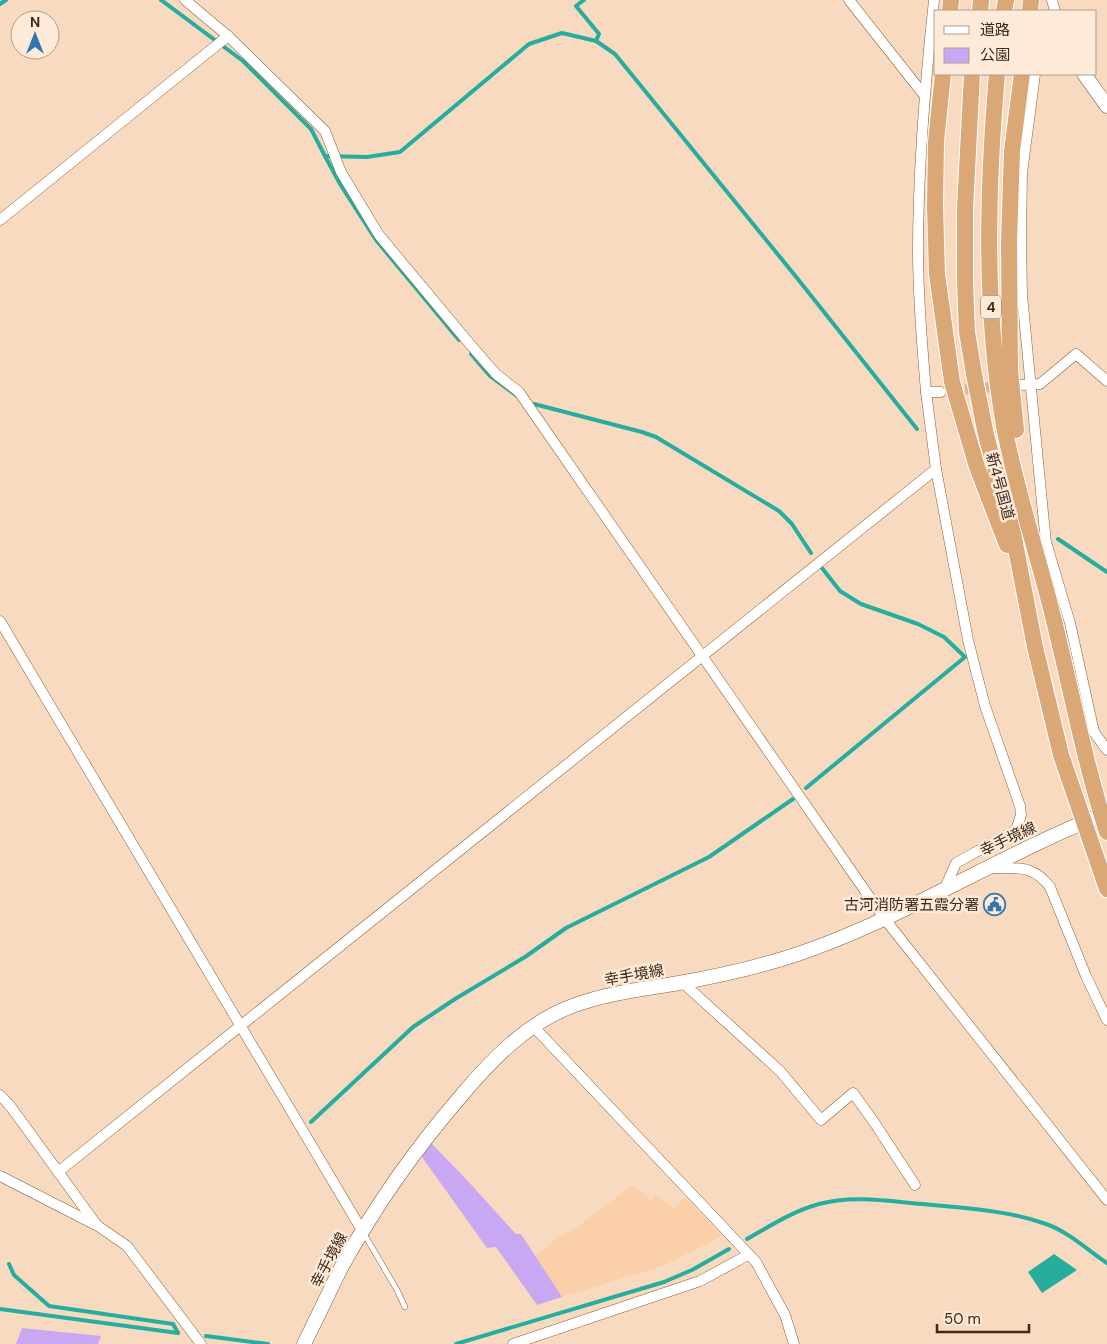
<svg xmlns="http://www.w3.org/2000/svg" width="1107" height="1344" font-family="'DM Sans','Noto Sans JP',sans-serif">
<rect width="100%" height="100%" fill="#f8dac0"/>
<polygon fill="#fbcfa8" points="633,1185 651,1201 657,1195 674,1208 685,1198 722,1236 665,1265 562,1297 535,1256 554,1241 584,1222"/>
<g fill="#c8a8f3">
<polygon points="431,1143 466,1179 516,1234 521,1234 562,1297 537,1305 496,1247 487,1248 422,1157"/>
<polygon points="22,1328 101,1336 98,1344 16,1344"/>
</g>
<polygon fill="#27ad9e" points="1054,1254 1077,1270 1042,1293 1028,1272"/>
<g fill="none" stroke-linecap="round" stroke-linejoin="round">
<g stroke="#27ad9e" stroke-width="4">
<polyline points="161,0 243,61 311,129 325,156 367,157 400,152 529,44 562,33 596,41 615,54 797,278 917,429"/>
<polyline points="584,0 576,6 599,34 596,41"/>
<polyline points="0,4 6,0"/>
<polyline points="325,156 340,184 376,240 459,340"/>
<polyline points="471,354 490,376 517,396"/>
<polyline points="534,404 642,432 656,437 779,511 792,524 811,553"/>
<polyline points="1058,539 1107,572"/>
<polyline points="806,788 965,657 944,637 918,624 861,604 840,591 822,568"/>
<polyline points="311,1122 413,1027 455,999 525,957 566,928 709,857 793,799"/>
<path d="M 747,1239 C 770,1226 793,1211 819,1204 C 852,1195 888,1201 922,1204 C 963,1208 1007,1210 1046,1224 C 1067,1231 1089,1251 1107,1263"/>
<polyline points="9,1264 14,1275 49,1306 173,1324 178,1333"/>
<polyline points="0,1309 178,1333"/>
<polyline points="206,1336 268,1344"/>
<polyline points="456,1344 664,1282 692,1270 729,1249"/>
</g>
<polyline stroke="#d2b79e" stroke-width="10" stroke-dasharray="10 5" stroke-linecap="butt" points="950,391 1003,386"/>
<defs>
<polyline id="service" points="363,1232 397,1290 405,1307"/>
<g id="minor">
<polyline points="185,0 228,36 325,131 341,172 379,235 469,343 496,374 519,392 884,918 1107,1200"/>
<polyline points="849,0 924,95"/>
<polyline points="1052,0 1055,11"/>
<polyline points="1035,74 1022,173 1021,238 1022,295 1043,513 1046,542 1070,623 1094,732 1107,750"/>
<polyline points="0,220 228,36"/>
<polyline points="1019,385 1040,384 1076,354 1107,381"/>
<path d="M 926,392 C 922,345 918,298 918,251 C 918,167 925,84 934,0"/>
<polyline points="941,392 926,392 936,469 968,640 985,706 1020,806 1021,815 1016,830 956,863 944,890"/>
<polyline points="0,621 363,1232"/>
<path d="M 989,868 C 1016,869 1032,863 1050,887 L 1086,976 L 1107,1020"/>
<polyline points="682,982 780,1071 821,1120 853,1093 874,1122 915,1185"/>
<polyline points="533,1026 756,1262 785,1315 794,1344"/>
<polyline points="0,1095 11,1107 96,1224"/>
<polyline points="58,1172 936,469"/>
<polyline points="0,1176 98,1226 127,1246 201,1344"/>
<polyline points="513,1344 700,1281 748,1255"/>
</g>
<g id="secondary">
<polyline points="1084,74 1107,106"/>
<path d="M 304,1344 C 317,1318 329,1292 342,1266 C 376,1205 416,1148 461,1096 C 492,1059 529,1021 575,1005 C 608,993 644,989 679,983 C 724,975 769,965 812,949 C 914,912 1006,852 1107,813"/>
</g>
<g id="trunk">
<polyline points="950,11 951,0"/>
<polyline points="980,11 981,0"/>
<polyline points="1004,11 1006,0"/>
<polyline points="1030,11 1031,0"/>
<polyline points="943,74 936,142 935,206 937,274 952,382 977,467 1007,545"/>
<polyline points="972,74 965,209 965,281 967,332 974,374 986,435 1013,533 1035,647 1061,755 1107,889"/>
<path d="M 997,74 C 987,190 984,310 1004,426 C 1017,496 1041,563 1057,633 C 1073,699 1086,767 1107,832"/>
<polyline points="1016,430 1010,370 1009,241 1012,151 1022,74"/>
</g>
</defs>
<use href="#service" stroke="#8a5f36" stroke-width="6"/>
<use href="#minor" stroke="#8a5f36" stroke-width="11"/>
<use href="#secondary" stroke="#8a5f36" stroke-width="15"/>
<use href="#trunk" stroke="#fff" stroke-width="18"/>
<use href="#service" stroke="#fff" stroke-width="5"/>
<use href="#minor" stroke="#fff" stroke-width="10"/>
<use href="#secondary" stroke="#fff" stroke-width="14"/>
<use href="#trunk" stroke="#daa877" stroke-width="16"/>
</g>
<defs>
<symbol id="civic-ring" viewBox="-11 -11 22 22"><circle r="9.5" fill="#feead8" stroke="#3078ac" stroke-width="1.5"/><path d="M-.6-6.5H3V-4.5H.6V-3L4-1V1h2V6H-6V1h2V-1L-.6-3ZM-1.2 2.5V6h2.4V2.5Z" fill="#3078ac"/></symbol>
</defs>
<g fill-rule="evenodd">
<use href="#civic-ring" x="982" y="892" width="25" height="25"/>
</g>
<g text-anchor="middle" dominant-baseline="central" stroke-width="5" stroke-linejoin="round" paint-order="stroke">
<rect fill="#feead8" stroke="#766352" stroke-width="1" x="981" y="295.5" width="20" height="23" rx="4"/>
<g font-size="14" font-weight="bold" fill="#3c2918">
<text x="991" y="307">4</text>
</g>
<g font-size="15" fill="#3c2918" stroke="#feead8">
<text transform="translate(1000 486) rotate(75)">新4号国道</text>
<text transform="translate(1008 839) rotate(-25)">幸手境線</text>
<text transform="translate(634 975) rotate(-10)">幸手境線</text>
<text transform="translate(329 1260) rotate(-62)">幸手境線</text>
</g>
<g font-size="15" fill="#3c2918" stroke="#feead8" text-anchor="end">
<text x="979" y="905">古河消防署五霞分署</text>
</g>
</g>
<rect x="934" y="10" width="162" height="65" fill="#feead8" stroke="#b09d8b"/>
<rect x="944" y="26" width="25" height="8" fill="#ffffff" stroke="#b09d8b"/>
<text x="980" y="35" font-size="15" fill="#3c2918">道路</text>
<rect x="944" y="48" width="25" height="15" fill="#c8a8f3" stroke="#b09d8b"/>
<text x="980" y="60" font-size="15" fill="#3c2918">公園</text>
<g transform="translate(35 35)"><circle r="24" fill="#feead8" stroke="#b09d8b"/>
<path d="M0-4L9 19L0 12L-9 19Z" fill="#3078ac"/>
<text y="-8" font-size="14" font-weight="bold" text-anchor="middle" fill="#3c2918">N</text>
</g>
<path d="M937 1324v8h92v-8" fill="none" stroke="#3c2918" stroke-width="2.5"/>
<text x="944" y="1324" font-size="15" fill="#3c2918" stroke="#feead8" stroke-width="4" paint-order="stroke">50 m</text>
</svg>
